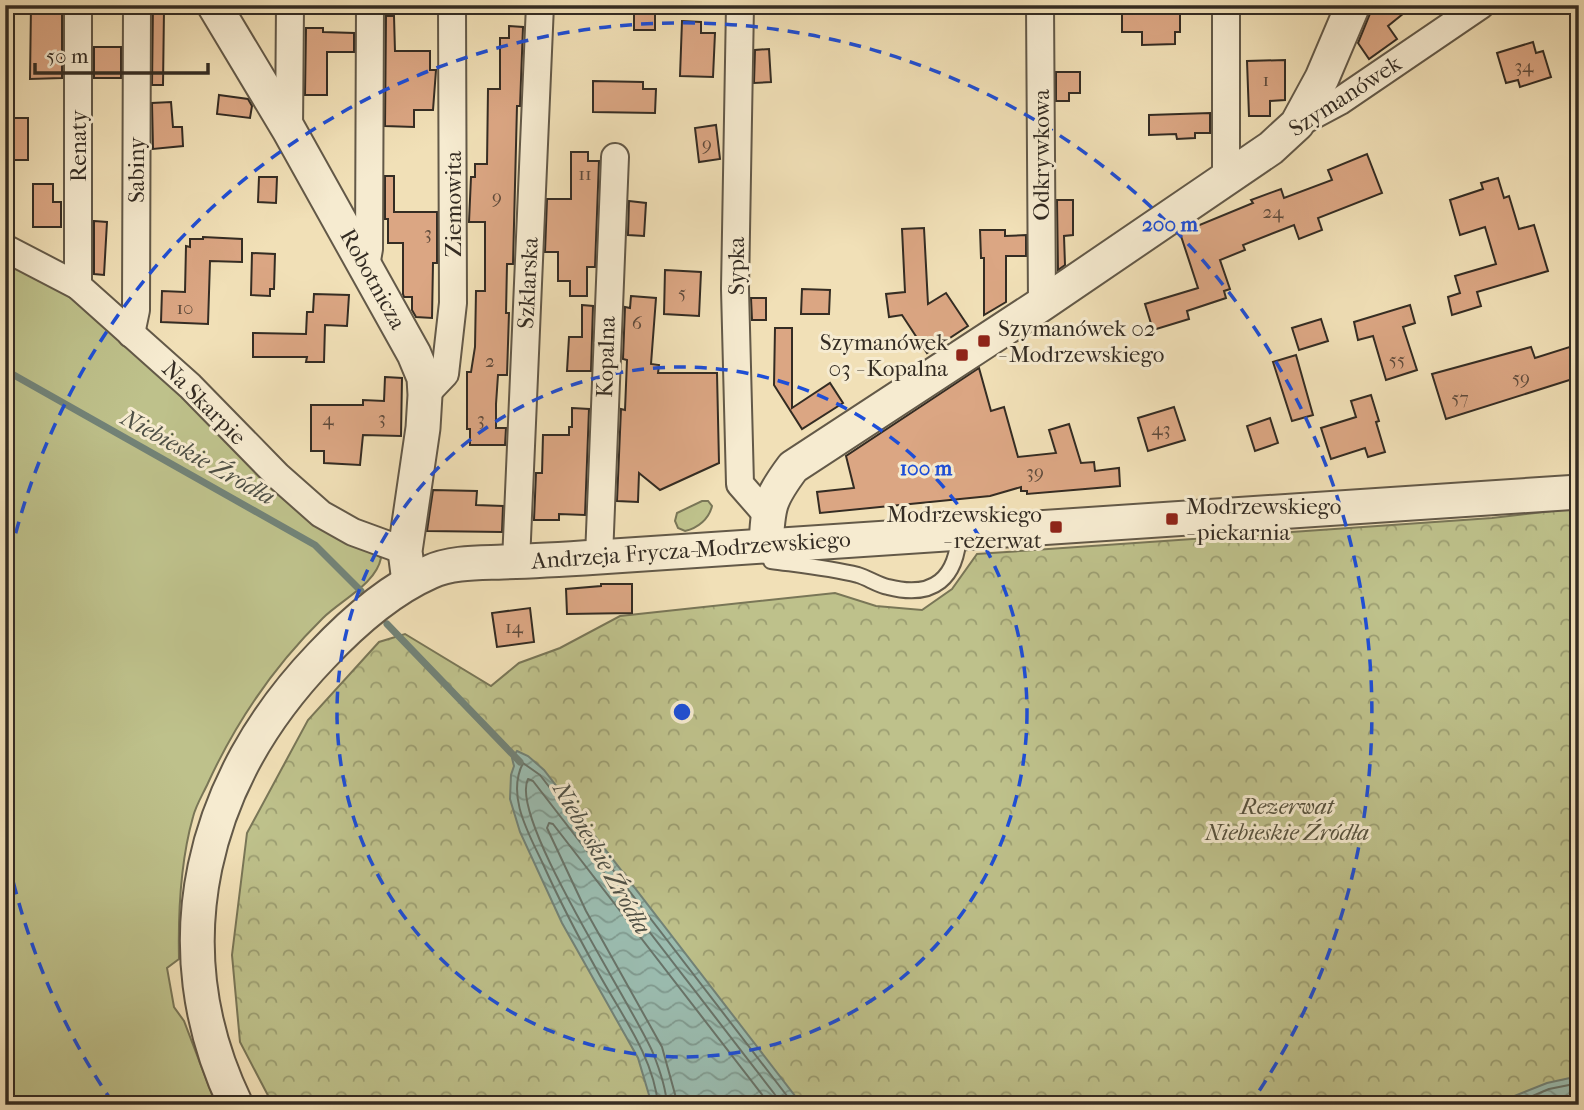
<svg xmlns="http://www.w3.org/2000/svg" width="1584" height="1110" font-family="'IM FELL French Canon',serif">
<defs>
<pattern id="park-crowns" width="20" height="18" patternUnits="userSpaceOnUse" patternTransform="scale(1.75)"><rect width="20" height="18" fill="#bec18b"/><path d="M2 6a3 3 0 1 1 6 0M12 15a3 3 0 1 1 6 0" fill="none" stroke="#9b9d71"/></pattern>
<pattern id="water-waves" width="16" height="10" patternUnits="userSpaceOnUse" patternTransform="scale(1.75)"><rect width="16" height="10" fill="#9bbdb1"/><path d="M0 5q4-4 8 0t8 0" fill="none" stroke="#7f9a90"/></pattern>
</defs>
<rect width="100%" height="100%" fill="#f1e0b7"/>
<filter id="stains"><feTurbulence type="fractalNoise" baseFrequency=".00286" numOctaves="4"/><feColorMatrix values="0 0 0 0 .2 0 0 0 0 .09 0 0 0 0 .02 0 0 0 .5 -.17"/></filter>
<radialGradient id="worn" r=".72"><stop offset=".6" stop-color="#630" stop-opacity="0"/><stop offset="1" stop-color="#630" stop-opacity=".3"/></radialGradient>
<g fill="#bec18b" stroke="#797657" stroke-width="2">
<path d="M 5,260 L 74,293 L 381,558 C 376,584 341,600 323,618 C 275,665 236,722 208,783 C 203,794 196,805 193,817 C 180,863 178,912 179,959 L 167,968 L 174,1007 L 184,1021 L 216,1105 L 5,1105 Z"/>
<path d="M 702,501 L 708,501 L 712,506 C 709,519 698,528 685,531 L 678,528 L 675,521 L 677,513 Z"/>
</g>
<polygon fill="url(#park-crowns)" stroke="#797657" stroke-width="2" points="1579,508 1579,1105 273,1105 240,1042 232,955 247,833 308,720 379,642 405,634 491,686 519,663 560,648 620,616 835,593 876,606 922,610 952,589 977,554 1492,518"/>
<g fill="url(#water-waves)" stroke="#728378" stroke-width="2">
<polygon points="517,751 528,756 544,770 802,1105 652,1105 638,1058 562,923 520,832 510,799 511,775 514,766 512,758"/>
<polygon points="1579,1076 1579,1105 1492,1105 1547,1083"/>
</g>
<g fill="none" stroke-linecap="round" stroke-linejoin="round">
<g stroke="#68746a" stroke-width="2">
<path d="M 658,1105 C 654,1058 621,1014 599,974 C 579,938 560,902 543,864 C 529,834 506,796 523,763 L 540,775 L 794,1105"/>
<path d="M 667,1105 C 666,1089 659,1068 653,1053 C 634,1007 508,818 528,779 L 533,781 L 783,1105"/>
<polyline points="678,1105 662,1047 586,911 547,828 549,823 553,824 770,1105"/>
<polyline points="1511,1105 1549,1089 1579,1083"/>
</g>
<g stroke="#728378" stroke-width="7">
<polyline points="5,370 315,545 361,591"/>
<polyline points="387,624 520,762"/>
</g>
</g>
<g fill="#dba683" stroke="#342c23" stroke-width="2">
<polygon points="31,5 62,5 62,78 30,79"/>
<polygon points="153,5 162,5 164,10 163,85 152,85"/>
<polygon points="1122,5 1180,5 1180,32 1175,32 1175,44 1142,45 1142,32 1122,32"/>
<polygon points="1380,5 1414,5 1388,26 1397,39 1369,59 1358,43 1371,11"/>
<rect x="634" y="8" width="21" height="22"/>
<polygon points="386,16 394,16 395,51 430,51 430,70 436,70 433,110 414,110 414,127 385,126"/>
<polygon points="682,21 701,22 701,33 715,33 713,77 680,76"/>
<polygon points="509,26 523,27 520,106 517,106 513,264 507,264 506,313 509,313 507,375 498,375 496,404 496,428 506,428 505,445 470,445 470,429 467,429 467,372 471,372 475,347 476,291 485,291 485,222 469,222 471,177 475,177 475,164 487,164 488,89 500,89 500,38 509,38"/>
<polygon points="306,28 323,28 323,32 354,33 354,52 327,52 327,95 305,95"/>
<polygon points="1533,42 1536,53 1543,51 1551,77 1520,87 1518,80 1506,83 1497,53"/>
<rect x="94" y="47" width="27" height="31"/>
<polygon points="769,49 771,82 754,83 755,50"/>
<polygon points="1285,60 1285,100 1270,101 1270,116 1249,116 1247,61"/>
<polygon points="1056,72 1080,72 1080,93 1069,93 1069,101 1056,101"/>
<polygon points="593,81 643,82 643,89 656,89 655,113 593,112"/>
<polygon points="219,95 248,99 252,106 250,118 217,114"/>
<polygon points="171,102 173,127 182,127 183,146 153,149 152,103"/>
<polygon points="1210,113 1210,133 1195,133 1195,138 1177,139 1176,134 1149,135 1149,115"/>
<polygon points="5,118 28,118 28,160 6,160"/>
<polygon points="716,125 720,159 699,162 695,128"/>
<polygon points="571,152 588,152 588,161 599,161 595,267 587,267 587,296 570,296 570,281 558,281 558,252 545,252 547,199 571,199"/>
<polygon points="1367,154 1382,193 1318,218 1322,230 1299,239 1294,225 1243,245 1245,250 1220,260 1230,289 1224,291 1226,298 1187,311 1189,319 1153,330 1145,304 1198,288 1180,233 1253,203 1251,200 1281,189 1284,198 1332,180 1328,170"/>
<polygon points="385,176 394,176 394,212 437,212 437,263 433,263 432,318 416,317 412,310 412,297 404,297 403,294 403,243 388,243 388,219 385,219"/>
<polygon points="259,177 277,177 276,203 258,202"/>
<polygon points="1498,178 1504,198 1509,196 1519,229 1534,225 1548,271 1477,292 1481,306 1452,315 1448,297 1460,293 1455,276 1496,264 1485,227 1460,235 1450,200 1483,189 1481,183"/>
<polygon points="33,184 53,184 53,202 61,202 61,227 33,227"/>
<polygon points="1057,200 1073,200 1073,235 1064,236 1065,265 1058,270"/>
<polygon points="629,201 646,203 644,236 628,235"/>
<polygon points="94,221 107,222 104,275 94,274"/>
<polygon points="924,228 928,304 946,293 968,326 927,353 902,315 889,317 886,294 905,292 902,229"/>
<polygon points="980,230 1005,230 1005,236 1026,235 1026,256 1006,256 1006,302 984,315 984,258 981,258"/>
<polygon points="203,237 242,239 242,262 210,261 208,324 161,322 162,291 185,292 186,246 190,247 190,239 203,239"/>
<polygon points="252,253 275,254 274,289 270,289 270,296 251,295"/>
<polygon points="665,270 701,272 699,316 664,314"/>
<polygon points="802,289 830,290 829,314 801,314"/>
<polygon points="314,294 349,295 347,326 325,325 324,362 306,362 307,357 253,357 253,333 306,334 307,312 313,312"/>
<polygon points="631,296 656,298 651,364 659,365 658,373 717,373 719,463 660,490 639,473 638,502 617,501 621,409 625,410 627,360 623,359 625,307 630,308"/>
<polygon points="751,298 766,298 766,320 752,320"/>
<polygon points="582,305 593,306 591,371 567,371 569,337 582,337"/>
<polygon points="1410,305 1415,323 1403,327 1417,370 1386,380 1373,336 1358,340 1354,322"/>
<polygon points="1321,319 1328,341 1299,350 1292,328"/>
<polygon points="775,328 792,328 792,408 830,383 843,403 802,429 774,385"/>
<polygon points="1579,344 1579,377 1446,419 1432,374 1531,347 1535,358"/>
<polygon points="1296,355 1313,415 1292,421 1273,362"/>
<polygon points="979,368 991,411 1004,407 1018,457 1056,453 1049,430 1069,424 1081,463 1094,462 1095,471 1119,468 1120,486 1027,494 1027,491 1021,491 1021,487 990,496 820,513 817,492 854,488 846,456"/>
<polygon points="385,377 402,378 401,436 363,435 360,465 324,463 324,451 311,451 311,405 363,405 363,400 384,401"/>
<polygon points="1371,395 1379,421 1376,422 1385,452 1368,457 1365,448 1331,459 1321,428 1356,417 1351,401"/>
<polygon points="1174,407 1185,440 1148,451 1138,418"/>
<polygon points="572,408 589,409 585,515 559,514 559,520 534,520 536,473 542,473 543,435 569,435 569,427 572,427"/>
<polygon points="1270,418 1278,443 1255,451 1247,426"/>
<polygon points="433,490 477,491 476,505 503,506 502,532 427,531"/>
<polygon points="601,584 632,584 632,613 567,614 566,589 601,586"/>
<polygon points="530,608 534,642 497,647 492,613"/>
</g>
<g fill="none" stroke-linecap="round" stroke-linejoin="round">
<defs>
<path id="service" d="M 768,551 L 771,561 C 800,565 830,568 858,575 C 868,578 878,585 888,587 C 934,599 957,578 959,533"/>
<g id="minor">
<polyline points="740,5 735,289 740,484 768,516"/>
<polyline points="1040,5 1042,304"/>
<polyline points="1297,124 1340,101 1481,5"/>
<polyline points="289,130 290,5"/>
<polyline points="1226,181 1226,5"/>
<polyline points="5,248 78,286 190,386 278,476 321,514 353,532 405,551"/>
<polyline points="366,266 369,249 370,5"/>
<polyline points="78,286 78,5"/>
<polyline points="131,334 136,310 137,5"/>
<polyline points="425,395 445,374 453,303 452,5"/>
<polyline points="599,557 615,157"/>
<polyline points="516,562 540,5"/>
</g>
<g id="tertiary">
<polyline points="214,5 289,130 414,354 424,378 425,395 423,428 405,551 409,582"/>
<path d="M 766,546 C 768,506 769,499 793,467 L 1042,304 L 1271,148 L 1297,124 L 1322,78 L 1353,5"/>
<path d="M 236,1105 C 159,945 202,780 321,656 C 352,623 389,590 430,572 C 452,562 479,563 503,562 C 535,561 567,559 599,557 L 1579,492"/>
</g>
</defs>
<use href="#service" stroke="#635948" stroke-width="18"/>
<use href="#minor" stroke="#635948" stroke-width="30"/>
<use href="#tertiary" stroke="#635948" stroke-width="37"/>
<use href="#service" stroke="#f6ebd0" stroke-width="14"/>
<use href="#minor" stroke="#f6ebd0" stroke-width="26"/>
<use href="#tertiary" stroke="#f6ebd0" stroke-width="33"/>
</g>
<g fill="none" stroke="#1d4ed8" stroke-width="3.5" stroke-dasharray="12 9">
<circle cx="682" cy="712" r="345"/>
<path d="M113 1103A690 690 0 0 1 6 850M6 574A690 690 0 1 1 1251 1103"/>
</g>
<g fill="#8f2418" stroke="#f6ebd0" stroke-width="2.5">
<rect x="977" y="334" width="14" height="14" rx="3.5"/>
<rect x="955" y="348" width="14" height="14" rx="3.5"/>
<rect x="1165" y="512" width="14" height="14" rx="3.5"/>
<rect x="1049" y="520" width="14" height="14" rx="3.5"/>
</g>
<g text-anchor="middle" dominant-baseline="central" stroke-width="6" stroke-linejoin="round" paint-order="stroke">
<g font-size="19" fill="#5e4a3b">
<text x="1524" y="66">34</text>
<text x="1266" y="80">1</text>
<text x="707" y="144">9</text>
<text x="585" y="174">11</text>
<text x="497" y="197">9</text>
<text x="1273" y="212">24</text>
<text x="428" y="233">3</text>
<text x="682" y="293">5</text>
<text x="185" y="308">10</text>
<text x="637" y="323">6</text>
<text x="1397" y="360">55</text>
<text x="490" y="361">2</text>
<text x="1521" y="378">59</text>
<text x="1460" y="398">57</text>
<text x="382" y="418">3</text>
<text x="328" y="419">4</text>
<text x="481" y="419">3</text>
<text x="1161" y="429">43</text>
<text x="1035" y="472">39</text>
<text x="514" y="627">14</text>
</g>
<g font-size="23" fill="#342c23" stroke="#f6ebd0">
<text transform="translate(1345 96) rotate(-33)">Szymanówek</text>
<text transform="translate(78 146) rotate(-90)">Renaty</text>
<text transform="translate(1041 155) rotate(-90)">Odkrywkowa</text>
<text transform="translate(136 170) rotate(-90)">Sabiny</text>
<text transform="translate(453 204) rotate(-90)">Ziemowita</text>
<text transform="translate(736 266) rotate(-90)">Sypka</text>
<text transform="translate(373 279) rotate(61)">Robotnicza</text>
<text transform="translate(528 283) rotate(-87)">Szklarska</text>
<text transform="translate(606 357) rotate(-88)">Kopalna</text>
<text transform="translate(204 403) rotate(45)">Na Skarpie</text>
<text transform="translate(691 550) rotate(-4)">Andrzeja Frycza-Modrzewskiego</text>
</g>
<g font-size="23" fill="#342c23" stroke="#f6ebd0" text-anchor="start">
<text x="998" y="328">Szymanówek 02<tspan x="998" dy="26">- Modrzewskiego</tspan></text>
<text x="948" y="342" text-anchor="end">Szymanówek<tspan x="948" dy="26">03 - Kopalna</tspan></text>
<text x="1186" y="506">Modrzewskiego<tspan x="1186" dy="26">- piekarnia</tspan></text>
<text x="1042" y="514" text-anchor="end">Modrzewskiego<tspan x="1042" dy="26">- rezerwat</tspan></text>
</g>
<g font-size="23" font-style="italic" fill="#56513d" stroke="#f6ebd0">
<text x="1287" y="806">Rezerwat<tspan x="1287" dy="26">Niebieskie Źródła</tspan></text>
</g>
<g font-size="24" font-style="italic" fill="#4e5046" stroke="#f6ebd0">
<text transform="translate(198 457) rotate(29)">Niebieskie Źródła</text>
<text transform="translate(602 858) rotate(60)">Niebieskie Źródła</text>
</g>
</g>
<circle cx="682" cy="712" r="10" fill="#1d4ed8" stroke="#f6ebd0" stroke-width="3.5"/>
<g font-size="21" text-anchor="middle" font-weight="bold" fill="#1d4ed8" stroke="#f6ebd0" stroke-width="6" stroke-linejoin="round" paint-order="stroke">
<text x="1170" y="231">200 m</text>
<text x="926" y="475">100 m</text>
</g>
<rect width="1584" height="1110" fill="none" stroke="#f1e0b7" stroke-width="28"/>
<rect x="7" y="7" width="1570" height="1096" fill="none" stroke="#342c23" stroke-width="3.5"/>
<rect x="14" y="14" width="1556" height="1082" fill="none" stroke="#342c23" stroke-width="2"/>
<path d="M35 63v10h173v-10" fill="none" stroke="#342c23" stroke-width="3.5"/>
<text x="46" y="63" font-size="21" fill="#342c23" stroke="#f6ebd0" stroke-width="5" paint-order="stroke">50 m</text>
<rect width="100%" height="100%" filter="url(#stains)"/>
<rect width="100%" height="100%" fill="url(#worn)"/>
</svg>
